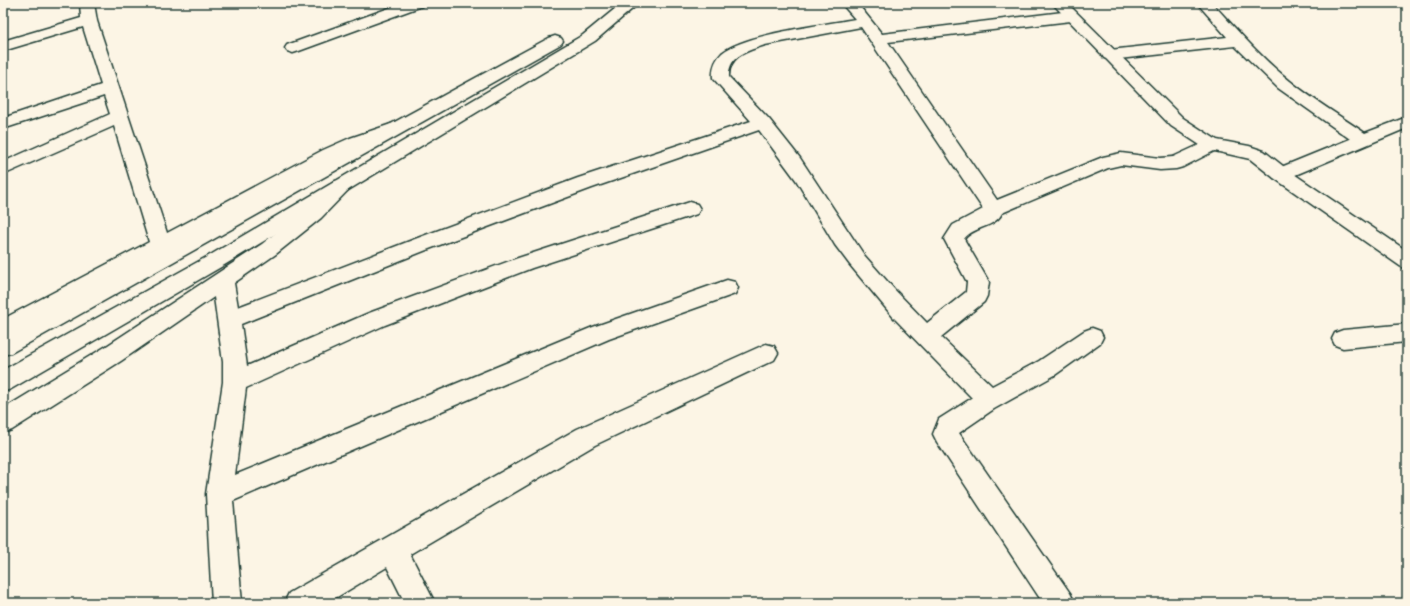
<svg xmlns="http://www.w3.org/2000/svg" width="1410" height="606" font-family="'Comic Neue',sans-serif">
<rect width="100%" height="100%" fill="#fcf5e5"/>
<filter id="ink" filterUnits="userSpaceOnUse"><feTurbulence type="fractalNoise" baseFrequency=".025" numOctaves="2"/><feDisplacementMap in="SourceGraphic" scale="8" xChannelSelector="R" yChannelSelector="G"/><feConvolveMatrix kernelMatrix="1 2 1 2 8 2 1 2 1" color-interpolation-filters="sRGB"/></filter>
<g filter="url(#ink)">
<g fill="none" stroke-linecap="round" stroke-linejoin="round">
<defs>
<g id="street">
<polygon points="80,3 94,3 97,21 167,233 323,150 350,138 391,124 397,126 400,130 397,134 362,146 337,158 11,336 3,339 3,319 149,242 114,126 3,175 3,162 110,114 104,96 3,129 3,118 101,85 83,27 3,51 3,41 81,18"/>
<polygon points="403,3 424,3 422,6 299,51 293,53 287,51 285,48 287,45"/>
<path d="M 841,3 L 857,3 L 882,34 L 1071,11 L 1076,13 L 1079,16 L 1076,19 L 1071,21 L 888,42 L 997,200 L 1103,157 L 1121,153 L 1160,158 L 1173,157 L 1212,139 L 1218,141 L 1221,145 L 1218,149 L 1183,167 L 1176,169 L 1160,170 L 1121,165 L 1108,168 L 1002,213 C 995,228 974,226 964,239 L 989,282 L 987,296 L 984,302 L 941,337 L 992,386 L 1039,361 L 1084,331 L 1092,328 L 1100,331 L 1103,337 L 1100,343 L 1055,375 L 994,409 L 959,433 L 1070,593 L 1075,603 L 1043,603 L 937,442 L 933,434 L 939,419 L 972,398 L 894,318 L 850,265 L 835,245 L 796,180 L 759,130 L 592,188 L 429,249 L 241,324 L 247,366 L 369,313 L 518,258 L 690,202 L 697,204 L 700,209 L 697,214 L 532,268 L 385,325 L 246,388 L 235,475 L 593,327 L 727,280 L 735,282 L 738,288 L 735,294 L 609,339 L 233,501 L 242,603 L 212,603 L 206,494 L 223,382 L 223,362 L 214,297 L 121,361 L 12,430 L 3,433 L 3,409 L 105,347 L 262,244 L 307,208 L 335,181 L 342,180 L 349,181 L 352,186 L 321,218 L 276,254 L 234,283 L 238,307 L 415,239 L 578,178 L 751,121 L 713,78 C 712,68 715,60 722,53 C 744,34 824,25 855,19 ZM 861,27 L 983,209 L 953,225 L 944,239 L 967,282 L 966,292 L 927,323 L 894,289 L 864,255 L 800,158 L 769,119 L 729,77 C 728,55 748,51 765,45 Z"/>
<path d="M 1197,3 L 1212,3 C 1237,30 1261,58 1290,81 C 1313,100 1340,116 1365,133 L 1407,117 L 1407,128 L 1288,178 L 1281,180 L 1274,178 L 1272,174 L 1274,170 L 1350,139 L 1278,88 L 1235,46 L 1110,60 L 1104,58 L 1102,55 L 1104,52 L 1110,50 L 1227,37 Z"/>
<polygon points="1407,324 1407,342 1343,348 1335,345 1332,339 1335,333 1343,330"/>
<polygon points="766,344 774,346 778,353 774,360 595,445 410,554 435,603 405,603 387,567 327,603 284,603 289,593 577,429"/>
</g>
<g id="secondary">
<polygon points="622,3 639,3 595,41 226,264 11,389 3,392 3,370 212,254 583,35"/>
<polygon points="1052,3 1067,3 1183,118 1217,140 1249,146 1264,151 1288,170 1407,251 1407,269 1400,266 1274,178 1250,159 1206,149 1171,126"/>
<polygon points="555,36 561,38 563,41 561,44 11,353 3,355 3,335 549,38"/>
</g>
</defs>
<use href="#street" stroke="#1f3d34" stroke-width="3"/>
<use href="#secondary" stroke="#1f3d34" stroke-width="3"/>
<use href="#street" fill="#fcf5e5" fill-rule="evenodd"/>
<use href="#secondary" fill="#fcf5e5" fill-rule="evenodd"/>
</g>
</g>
<rect width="1410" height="606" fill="none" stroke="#fcf5e5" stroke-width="16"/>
<rect x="8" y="8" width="1394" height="590" fill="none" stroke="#1f3d34" stroke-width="1.5" filter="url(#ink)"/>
</svg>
